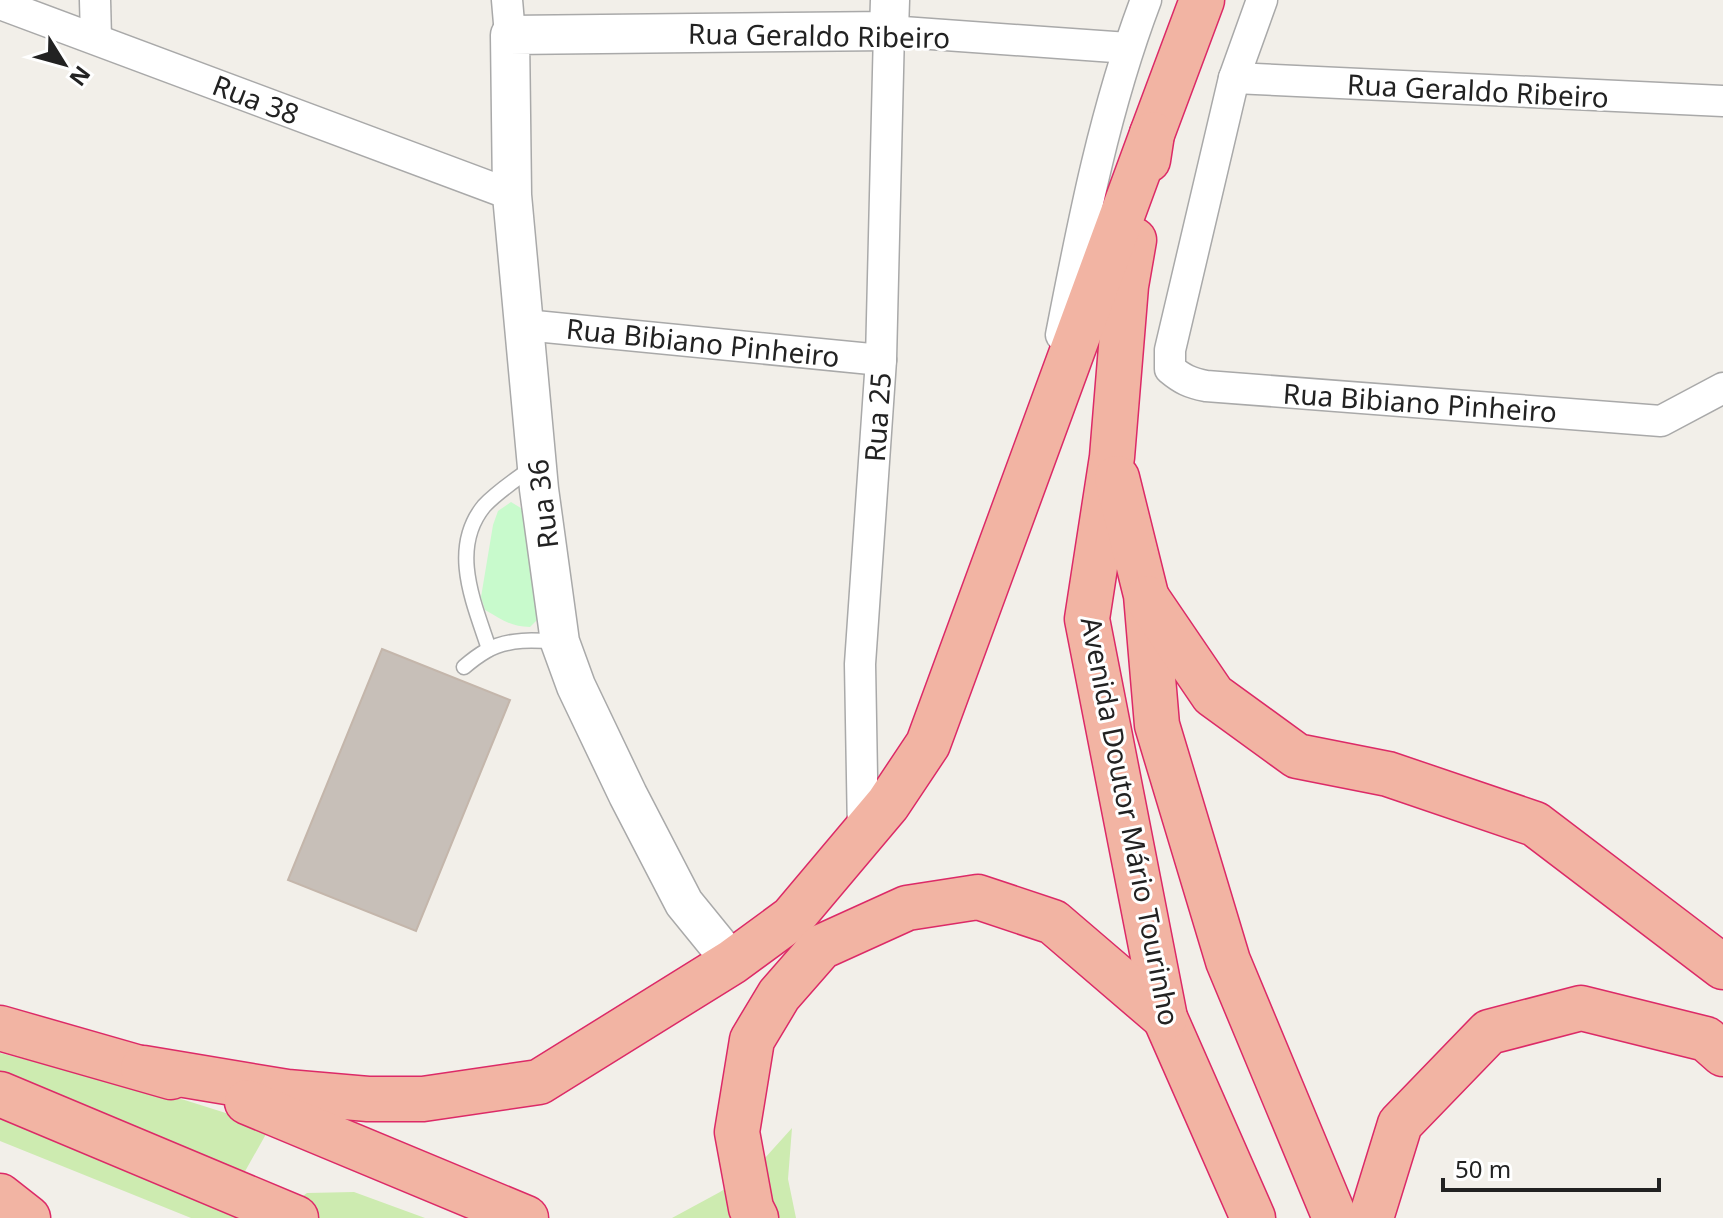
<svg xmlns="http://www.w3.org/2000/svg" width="1723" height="1218" font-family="'Noto Sans',sans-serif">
<rect width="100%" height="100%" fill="#f2efe9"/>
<g fill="#cdebb0">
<polygon points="0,1053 175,1097 270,1127 239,1182 237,1218 191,1218 0,1141"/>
<polygon points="792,1128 788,1179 796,1218 672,1218 720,1192 754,1170"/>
<polygon points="354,1192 425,1218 288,1218 292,1204 307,1193"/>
</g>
<path fill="#c8facc" d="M 511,502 L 529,513 L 539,608 L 538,619 L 530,627 C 511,627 501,619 485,610 L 481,597 L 493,525 L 498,511 Z"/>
<polygon fill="#c7bfb8" stroke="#c4b6ab" stroke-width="2" points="382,649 510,700 416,931 288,880"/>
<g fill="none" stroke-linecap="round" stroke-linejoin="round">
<defs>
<g id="service">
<path d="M 489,649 C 474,603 449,549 484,506 C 498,491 517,479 533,467"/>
<path d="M 464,667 C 471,661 479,655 486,651 C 508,638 536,640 559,642"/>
</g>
<g id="minor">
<polyline points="95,0 96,39"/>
<polyline points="507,0 510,35"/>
<path d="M 1262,0 L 1234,78 L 1170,350 L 1170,369 C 1182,379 1190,383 1206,386 L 1661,421 L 1723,388"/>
<polyline points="0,4 512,195"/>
<polyline points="1234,78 1723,101"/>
<polyline points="525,325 881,360"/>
<path d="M 1061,335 C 1083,222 1105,108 1146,0"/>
<polyline points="863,833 860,664 881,360 889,31 1128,48"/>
</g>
<polyline id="tertiary" points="732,962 684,903 628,795 576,686 560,642 539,489 512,195 510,35 889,31 890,0"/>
<g id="trunk">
<polyline points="1148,160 1152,134 1202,0"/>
<polyline points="1134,240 1126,286 1112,457 1087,619 1165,1018 1253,1218"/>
<polyline points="1117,478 1146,595 1157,725 1228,961 1335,1218"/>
<polyline points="1147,598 1213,695 1297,756 1388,774 1535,824 1723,967"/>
<polyline points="0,1028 171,1077"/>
<polyline points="143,1068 287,1092 368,1099 423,1099 539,1082 732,962 792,918 888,804 928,744 1152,134"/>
<polyline points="0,1094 296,1218"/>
<polyline points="247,1102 526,1218"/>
<polyline points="0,1196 28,1218"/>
<polyline points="756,1218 751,1208 737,1132 752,1040 779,995 821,947 907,908 978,897 1053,922 1165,1018"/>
<polyline points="1371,1218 1400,1124 1489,1032 1581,1008 1706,1039 1723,1054"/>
</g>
</defs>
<use href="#service" stroke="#a9a9a9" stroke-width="17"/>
<use href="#minor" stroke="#a9a9a9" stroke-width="33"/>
<use href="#tertiary" stroke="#a9a9a9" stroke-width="41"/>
<use href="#trunk" stroke="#dc2a67" stroke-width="47"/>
<use href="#service" stroke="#fff" stroke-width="14"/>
<use href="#minor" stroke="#fff" stroke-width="30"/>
<use href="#tertiary" stroke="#fff" stroke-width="38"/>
<use href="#trunk" stroke="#f2b4a3" stroke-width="44"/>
</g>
<g text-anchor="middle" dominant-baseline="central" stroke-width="6" stroke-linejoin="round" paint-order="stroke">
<g font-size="28" fill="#222" stroke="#fff">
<text transform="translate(819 35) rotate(1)">Rua Geraldo Ribeiro</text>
<text transform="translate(1478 90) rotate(3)">Rua Geraldo Ribeiro</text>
<text transform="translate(256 99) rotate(21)">Rua 38</text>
<text transform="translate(703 342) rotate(6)">Rua Bibiano Pinheiro</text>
<text transform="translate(1420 402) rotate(4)">Rua Bibiano Pinheiro</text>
<text transform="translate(877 417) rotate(-86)">Rua 25</text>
<text transform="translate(542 504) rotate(-97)">Rua 36</text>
<text transform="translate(1131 821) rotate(79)">Avenida Doutor Mário Tourinho</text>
</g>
</g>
<g transform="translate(64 64) rotate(127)" stroke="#ffffff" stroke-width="6" paint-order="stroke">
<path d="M0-6L14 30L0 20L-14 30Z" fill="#222222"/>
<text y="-12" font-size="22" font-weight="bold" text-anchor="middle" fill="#222222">N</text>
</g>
<path d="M1443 1178v12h216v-12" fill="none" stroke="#222222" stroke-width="4"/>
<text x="1455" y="1178" font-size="24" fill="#222222" stroke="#ffffff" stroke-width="6" paint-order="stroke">50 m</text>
</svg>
